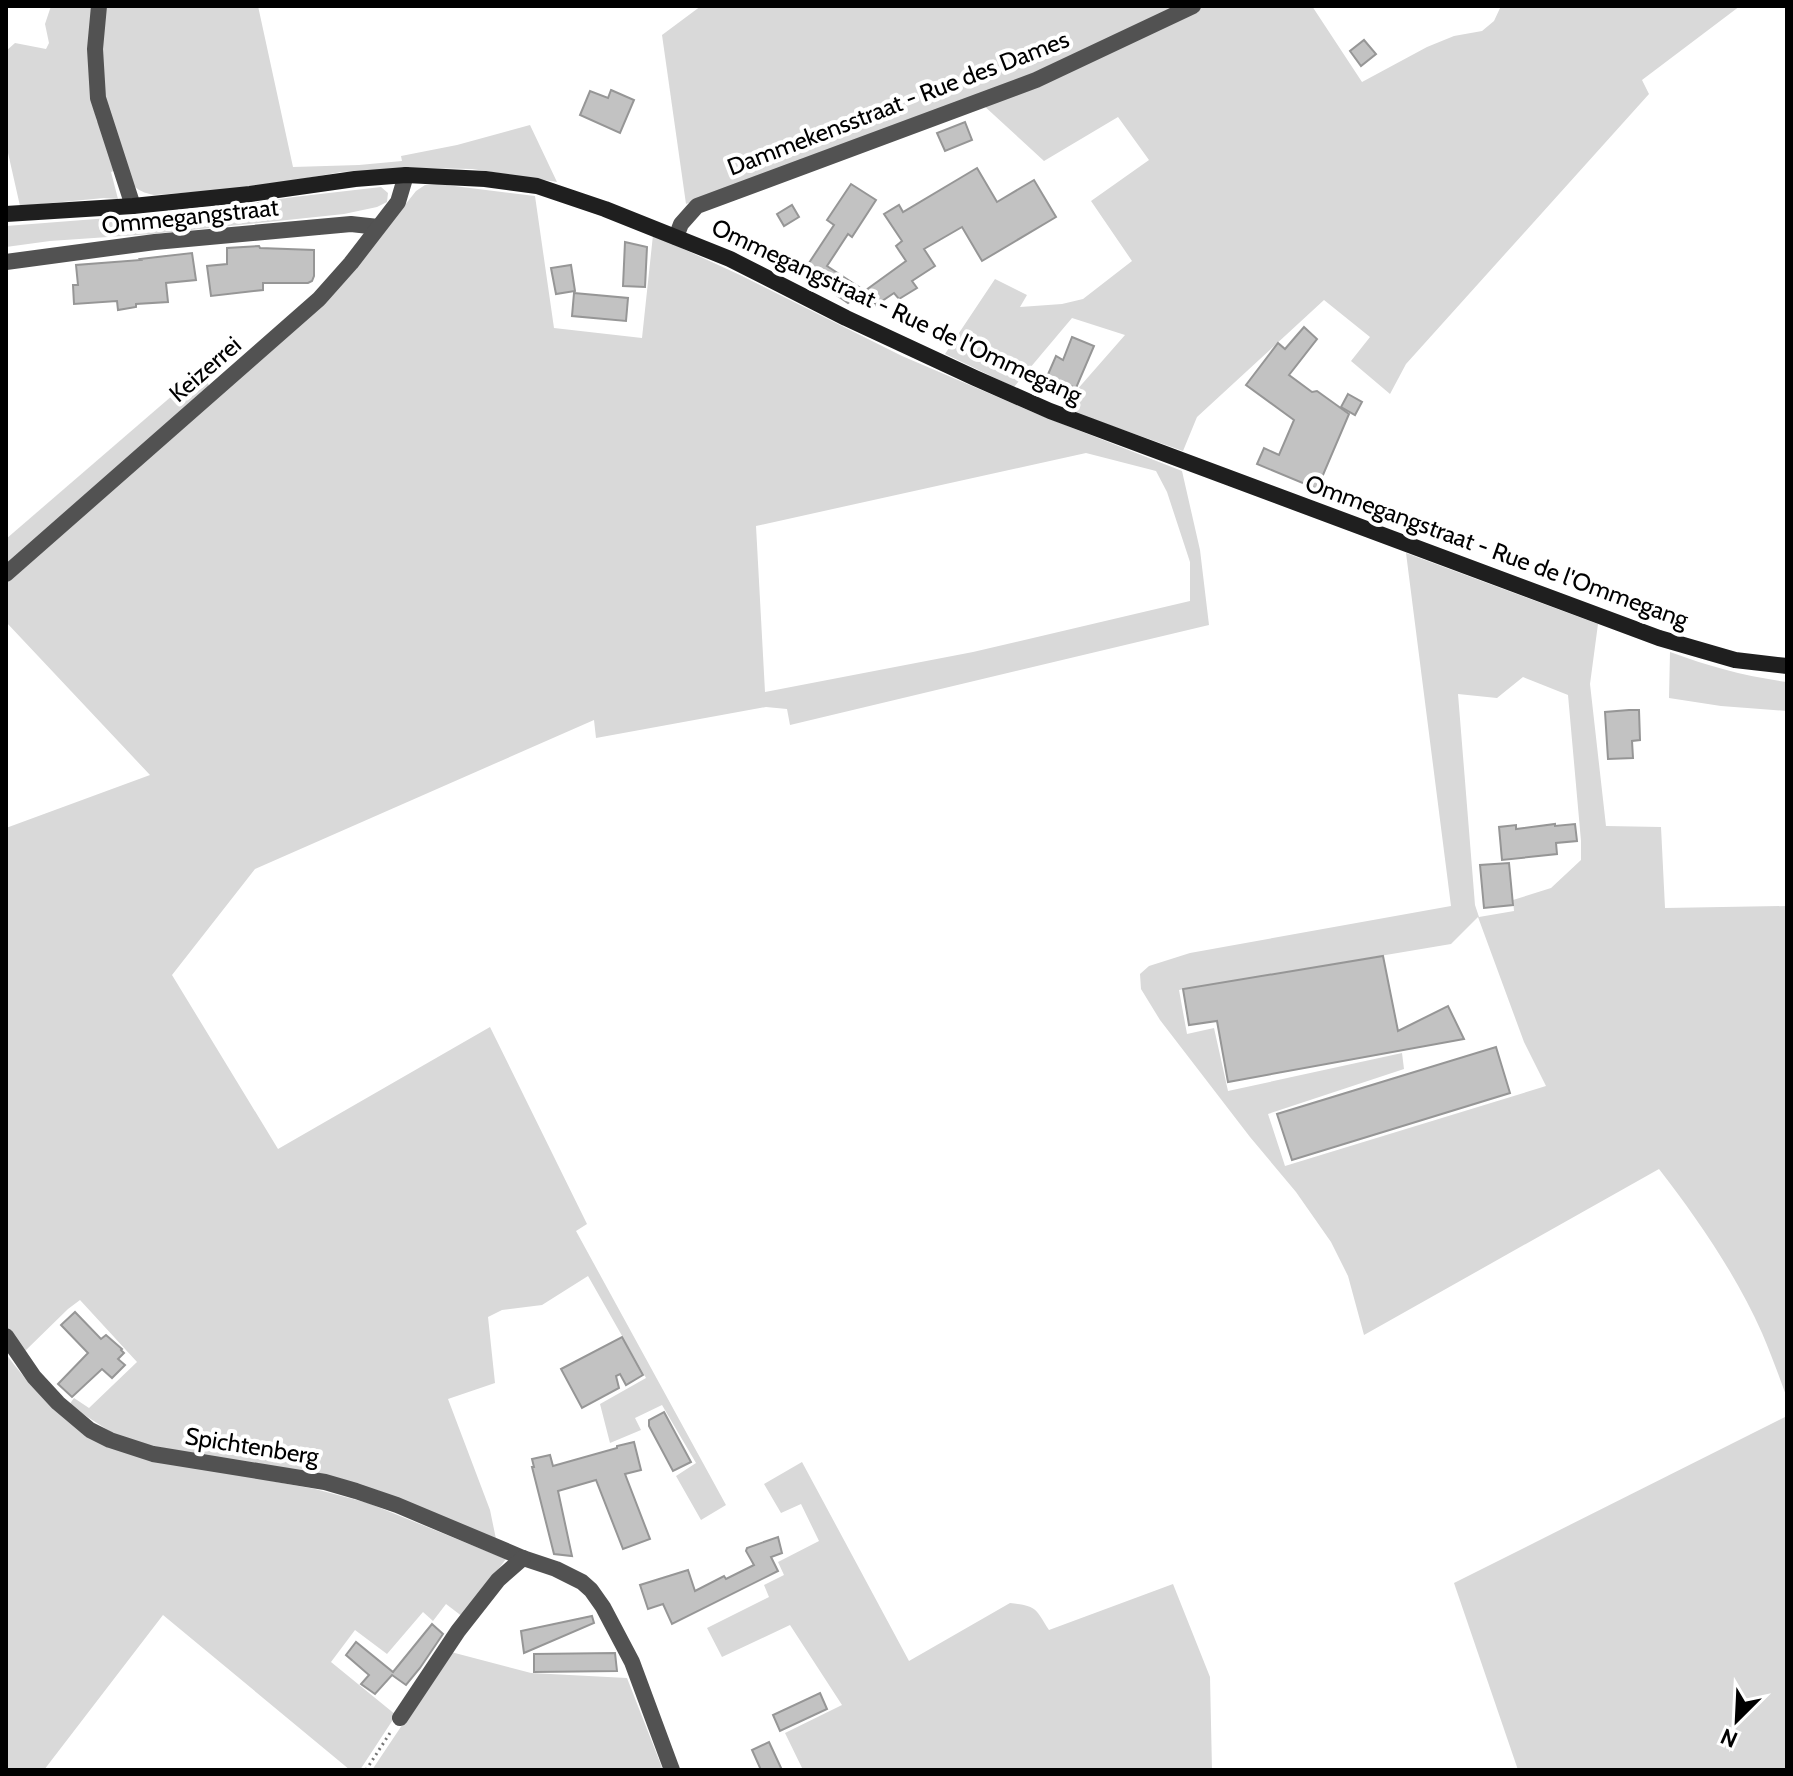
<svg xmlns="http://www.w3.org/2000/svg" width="1793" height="1776" font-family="Cabin,sans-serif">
<rect width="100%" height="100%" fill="#fff"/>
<g fill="#d9d9d9" fill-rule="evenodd">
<path d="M 51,6 L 91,6 L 90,92 L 97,122 L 109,120 L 100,80 L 104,6 L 258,6 L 293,167 L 359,165 L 402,161 L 401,156 L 457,145 L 530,125 L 557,182 L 472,169 L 423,168 L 341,172 L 251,188 L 154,195 C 134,191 132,184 122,168 L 111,172 L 118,199 L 104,198 L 20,206 L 6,144 L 6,51 L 15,43 L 46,49 L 49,43 L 45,24 Z"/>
<polygon points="701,6 1180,6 1013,82 686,204 662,35"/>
<polygon points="1204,6 1312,6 1362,82 1427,47 1454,36 1482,31 1494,21 1501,6 1740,6 1642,80 1649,94 1406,364 1390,394 1351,361 1370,337 1324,300 1197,417 1183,451 1061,408 1125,335 1072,318 1014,387 945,354 995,279 1027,295 1020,307 1062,304 1083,299 1132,261 1091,201 1149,160 1118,117 1044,161 982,104 1176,22"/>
<path d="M 438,184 L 535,196 L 554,328 L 642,338 L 653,235 L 740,275 L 902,356 L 1037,414 L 1182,471 L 1200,550 L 1209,625 L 790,725 L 787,709 L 766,707 L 596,738 L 594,720 L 255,869 L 172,975 L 278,1149 L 490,1027 L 587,1224 L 576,1231 L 726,1505 L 701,1520 L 676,1476 L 696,1463 L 662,1405 L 635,1418 L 641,1430 L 610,1443 L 600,1404 L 646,1378 L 588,1276 L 542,1305 L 502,1310 L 488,1317 L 495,1383 L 448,1399 L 490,1510 L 496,1539 L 377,1490 L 142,1444 L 114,1434 L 69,1405 L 74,1398 L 89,1408 L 137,1362 L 80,1300 L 68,1309 L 24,1352 L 6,1329 L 6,828 L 150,775 L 6,622 L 6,584 L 262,358 L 344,282 L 416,191 L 425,185 ZM 1086,453 L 1156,471 L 1167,492 L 1190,562 L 1190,601 L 973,652 L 765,692 L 756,526 Z"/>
<polygon points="381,187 388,193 387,202 377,207 344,214 152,234 50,241 6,247 6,226 186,212 294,197"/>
<polygon points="202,370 210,388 6,569 6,539"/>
<path d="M 1406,553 L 1598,624 L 1590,684 L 1606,826 L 1661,827 L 1665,908 L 1787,906 L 1787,1398 C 1779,1376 1771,1354 1762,1333 C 1737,1276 1697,1218 1659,1169 L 1364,1335 L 1348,1276 L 1331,1242 L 1296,1192 L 1250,1137 L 1160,1020 L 1141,989 L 1140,974 L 1149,966 L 1190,953 L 1451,906 ZM 1523,677 L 1568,695 L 1581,841 L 1581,860 L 1551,888 L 1513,900 L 1514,911 L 1479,917 L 1475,905 L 1458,694 L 1497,698 ZM 1478,917 L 1524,1042 L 1546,1086 L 1285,1166 L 1268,1114 L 1404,1069 L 1402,1053 L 1228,1091 L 1214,1028 L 1187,1034 L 1179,990 L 1451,944 Z"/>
<path d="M 1670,652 C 1711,667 1744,676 1787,682 L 1787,711 L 1721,706 L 1669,698 Z"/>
<path d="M 6,1354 C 28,1384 52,1409 82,1431 L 271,1481 L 315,1489 L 368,1503 L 506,1559 L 463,1617 L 446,1604 L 433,1621 L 423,1612 L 387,1654 L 355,1630 L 331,1662 L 396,1715 L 360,1770 L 350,1770 L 163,1615 L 44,1770 L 6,1770 Z"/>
<polygon points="1787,1416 1787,1770 1518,1770 1454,1583"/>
<path d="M 802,1462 L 909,1661 L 1010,1603 C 1037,1606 1035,1608 1049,1630 L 1173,1584 L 1210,1677 L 1212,1770 L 803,1770 L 785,1733 L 842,1705 L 790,1625 L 722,1657 L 707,1628 L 769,1597 L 764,1585 L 784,1575 L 778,1562 L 819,1541 L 801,1504 L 781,1513 L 764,1484 Z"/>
<polygon points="451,1652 531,1673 627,1678 663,1770 372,1770"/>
</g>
<g fill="#c2c2c2" stroke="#969696" stroke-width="2">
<polygon points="1364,40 1376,54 1361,66 1350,51"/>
<polygon points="611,90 634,100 620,133 580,115 590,91 608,98"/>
<polygon points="965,122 972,140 945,151 937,133"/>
<polygon points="977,168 997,202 1034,180 1056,217 982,261 962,227 924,249 935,266 912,281 917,288 899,299 894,293 876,305 866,290 906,261 896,246 902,241 884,214 899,205 903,212"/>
<polygon points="851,184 876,200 852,237 848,234 827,266 865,291 848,303 803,272 834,225 827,220"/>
<polygon points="792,205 799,217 784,226 777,214"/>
<polygon points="625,242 647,247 645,287 623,286"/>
<polygon points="259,246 260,248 314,250 314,276 312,281 308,283 263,283 263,290 211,296 207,266 227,264 227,248"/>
<polygon points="192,253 196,280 166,283 168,302 136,304 136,307 118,310 117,301 74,304 73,285 78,285 76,265 141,260 140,259"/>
<polygon points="571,265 575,291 556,294 551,268"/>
<polygon points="574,293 628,298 626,321 572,316"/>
<polygon points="1304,327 1317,339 1289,375 1312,392 1317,391 1349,414 1317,489 1257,464 1264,448 1279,455 1294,420 1246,385 1278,343 1285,349"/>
<polygon points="1072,337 1094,346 1076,388 1065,384 1063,388 1046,379 1056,356 1063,360"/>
<polygon points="1348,394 1362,402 1355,415 1341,407"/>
<polygon points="1629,710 1639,710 1640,740 1632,741 1633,758 1608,759 1605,712"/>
<polygon points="1555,824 1555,826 1575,824 1577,841 1556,843 1557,854 1502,860 1499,827 1516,825 1516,829"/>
<polygon points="1509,863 1513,905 1484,908 1480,865"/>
<polygon points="1383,956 1398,1031 1448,1006 1464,1039 1228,1082 1217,1021 1189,1025 1183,989"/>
<polygon points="1496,1047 1510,1093 1292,1160 1277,1114"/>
<polygon points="75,1312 101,1339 106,1335 122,1349 121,1350 124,1353 118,1359 125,1365 112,1378 102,1369 72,1397 58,1384 88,1353 61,1325"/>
<polygon points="622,1337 643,1375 626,1385 620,1374 616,1376 619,1388 582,1408 561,1369"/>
<polygon points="664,1412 691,1462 673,1471 649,1426 649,1420"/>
<polygon points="634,1442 641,1470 625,1474 650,1539 623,1549 596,1480 558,1491 572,1556 554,1554 532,1467 534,1467 532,1459 550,1455 553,1466 617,1448 617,1446"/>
<polygon points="778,1537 782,1553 771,1557 778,1571 672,1624 663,1604 648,1609 640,1585 688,1570 695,1591 724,1576 726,1579 754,1565 746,1551 747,1548"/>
<polygon points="592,1616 594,1623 524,1653 521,1631"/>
<polygon points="432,1624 443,1634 420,1668 406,1685 392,1675 375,1694 361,1684 369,1675 346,1655 356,1642 393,1672"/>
<polygon points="615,1653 617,1671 534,1672 534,1654"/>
<polygon points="820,1693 827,1709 780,1731 773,1715"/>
<polygon points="769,1742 782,1770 761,1770 752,1750"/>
</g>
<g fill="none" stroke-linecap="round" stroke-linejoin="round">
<polyline stroke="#747474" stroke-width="3" stroke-dasharray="2 4" stroke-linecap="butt" points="366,1770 390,1733"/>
<g stroke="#525252" stroke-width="16">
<polyline points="99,6 95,49 98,98 133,206"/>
<polyline points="676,237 681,224 697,206 1036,80 1193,6"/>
<polyline points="6,262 155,242 351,224 378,227"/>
<polyline points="6,574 319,299 351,263 398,202 406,175"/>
<polyline points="6,1336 34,1377 58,1403 90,1430 110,1440 153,1454 325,1482 356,1491 397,1505 523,1558 556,1569 582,1582 591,1590 603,1607 632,1662 672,1770"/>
<polyline points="400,1718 458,1631 498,1580 523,1558"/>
</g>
<polyline stroke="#1f1f1f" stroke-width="16" points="6,214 133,206 250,194 355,179 406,175 485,179 537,186 605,209 730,259 846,318 975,378 1050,411 1659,638 1735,660 1787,666"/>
</g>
<g text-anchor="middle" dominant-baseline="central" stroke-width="8" stroke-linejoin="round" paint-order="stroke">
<g font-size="24" fill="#000" stroke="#fff">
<text transform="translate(898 103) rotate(-21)">Dammekensstraat - Rue des Dames</text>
<text transform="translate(190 216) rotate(-6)">Ommegangstraat</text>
<text transform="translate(897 311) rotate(25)">Ommegangstraat - Rue de l'Ommegang</text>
<text transform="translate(205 369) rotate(-41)">Keizerrei</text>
<text transform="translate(1497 551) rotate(20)">Ommegangstraat - Rue de l'Ommegang</text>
<text transform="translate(252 1446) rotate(9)">Spichtenberg</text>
</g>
</g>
<rect width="1793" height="1776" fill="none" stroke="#000000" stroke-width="16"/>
<g transform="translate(1737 1720) rotate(204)" stroke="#ffffff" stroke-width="6" paint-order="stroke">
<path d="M0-6L14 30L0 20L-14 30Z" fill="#000000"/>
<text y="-12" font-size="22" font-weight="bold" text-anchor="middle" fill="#000000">N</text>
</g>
</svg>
